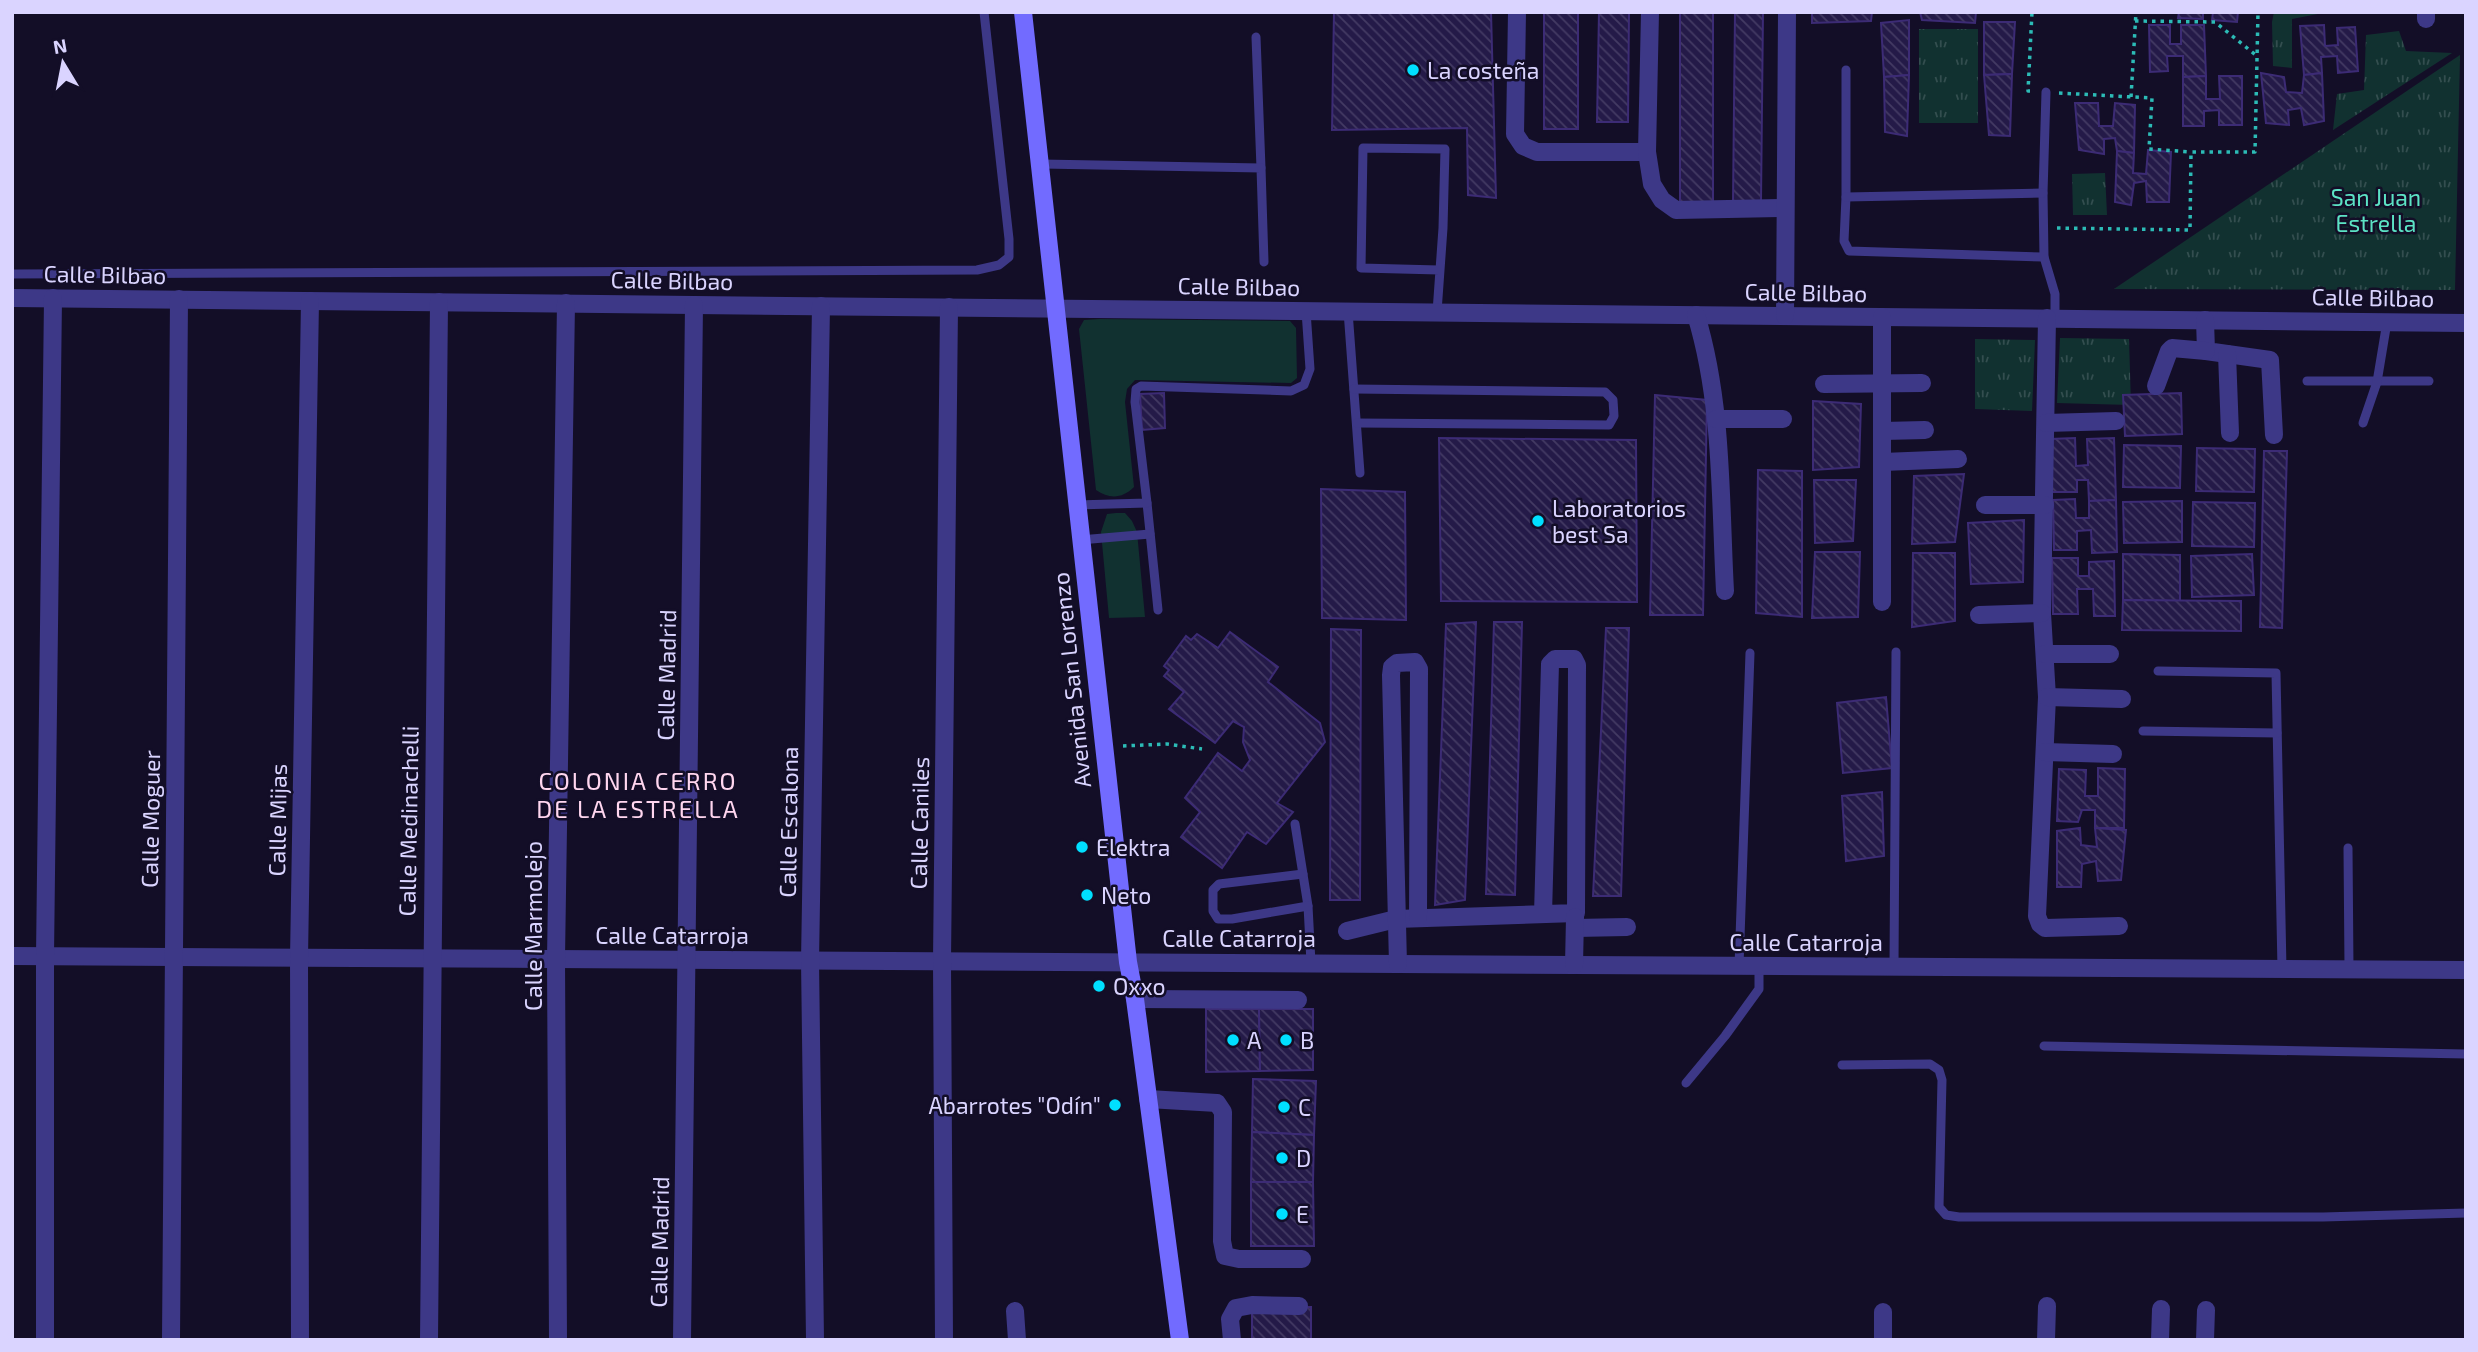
<svg xmlns="http://www.w3.org/2000/svg" width="2478" height="1352" font-family="'Exo 2',sans-serif">
<defs>
<pattern id="park-tufts" width="24" height="20" patternUnits="userSpaceOnUse" patternTransform="scale(1.75)"><rect width="24" height="20" fill="#113130"/><path d="M3 7l-1-3M5 7V3M7 7l1-3M15 17l-1-3M17 17v-4M19 17l1-3" fill="none" stroke="#334e4f"/></pattern>
<pattern id="building-back-hatch" width="6" height="6" patternUnits="userSpaceOnUse" patternTransform="scale(1.75)"><rect width="6" height="6" fill="#241a48"/><path d="M-1 5l2 2M0 0l6 6M5-1l2 2" fill="none" stroke="#433a63"/></pattern>
</defs>
<rect width="100%" height="100%" fill="#130e27"/>
<g fill="#113130">
<path d="M 1100,319 L 1290,321 L 1296,328 L 1297,378 L 1291,383 L 1135,380 L 1127,389 L 1125,402 L 1134,487 C 1122,499 1109,499 1096,490 L 1079,329 L 1084,320 Z"/>
<polygon points="1116,513 1125,513 1132,521 1137,532 1145,617 1109,618 1101,532 1107,514"/>
</g>
<g fill="url(#park-tufts)">
<polygon points="2274,12 2328,12 2292,19 2292,68 2273,66 2272,22"/>
<rect x="1919" y="29" width="59" height="94"/>
<polygon points="2399,31 2406,51 2452,53 2333,130 2337,94 2364,90 2366,35"/>
<polygon points="2460,55 2455,290 2114,289"/>
<polygon points="2105,173 2107,215 2073,215 2072,174"/>
<polygon points="2060,338 2129,339 2131,405 2057,403"/>
<polygon points="1975,339 2035,340 2032,411 1975,409"/>
</g>
<g fill="url(#building-back-hatch)" stroke="#3c2b75" stroke-width="2">
<polygon points="1334,12 1491,12 1496,198 1468,195 1467,128 1332,130"/>
<rect x="1544" y="12" width="34" height="117"/>
<polygon points="1599,12 1629,12 1628,122 1597,122"/>
<rect x="1680" y="12" width="33" height="191"/>
<polygon points="1735,12 1763,12 1761,202 1733,202"/>
<polygon points="1812,12 1872,12 1871,21 1812,23"/>
<polygon points="1920,12 1976,12 1975,23 1922,20"/>
<polygon points="2179,12 2203,12 2203,19 2178,18"/>
<polygon points="2213,12 2238,12 2237,22 2212,20"/>
<polygon points="1909,20 1909,75 1884,77 1881,23"/>
<polygon points="1984,22 2015,22 2012,74 1984,75"/>
<polygon points="2149,25 2170,25 2170,44 2181,44 2181,25 2204,25 2206,76 2183,77 2183,56 2167,56 2168,71 2150,72"/>
<polygon points="2324,25 2325,46 2338,45 2337,28 2355,27 2358,71 2338,73 2337,56 2321,57 2322,73 2304,75 2300,26"/>
<polygon points="2261,73 2284,77 2286,92 2302,93 2304,75 2322,73 2324,121 2304,125 2301,108 2288,110 2289,125 2266,123"/>
<polygon points="2012,74 2010,136 1989,135 1984,75"/>
<polygon points="1909,75 1907,136 1885,132 1884,77"/>
<polygon points="2206,76 2206,99 2220,99 2219,76 2242,76 2242,125 2219,125 2219,110 2204,111 2204,126 2183,126 2183,77"/>
<polygon points="2075,103 2098,103 2099,126 2113,126 2115,103 2135,105 2134,153 2117,151 2115,138 2104,139 2104,154 2079,150"/>
<polygon points="2148,150 2171,152 2169,202 2147,202 2146,181 2134,183 2131,205 2115,202 2117,151 2134,153 2133,173 2146,174"/>
<polygon points="1164,393 1165,428 1142,430 1140,394"/>
<polygon points="2181,393 2182,434 2125,436 2123,395"/>
<polygon points="1655,395 1707,400 1703,615 1650,615"/>
<polygon points="1813,401 1861,404 1859,467 1813,470"/>
<polygon points="1439,438 1636,440 1637,602 1441,601"/>
<polygon points="2075,438 2076,466 2088,465 2087,439 2114,438 2116,500 2089,501 2088,480 2077,480 2077,492 2052,492 2050,439"/>
<polygon points="2124,445 2181,446 2180,488 2123,487"/>
<polygon points="2197,448 2255,449 2254,492 2196,491"/>
<polygon points="2264,451 2287,451 2282,628 2260,627"/>
<polygon points="1758,470 1802,471 1802,617 1756,613"/>
<polygon points="1964,474 1955,542 1912,544 1914,476"/>
<polygon points="1814,480 1856,480 1853,541 1815,543"/>
<polygon points="1321,489 1405,492 1406,620 1322,618"/>
<polygon points="2075,499 2076,518 2089,518 2089,501 2116,500 2117,552 2092,553 2091,530 2077,531 2077,550 2054,550 2053,500"/>
<polygon points="2182,501 2182,542 2124,543 2123,502"/>
<polygon points="2193,502 2255,503 2254,547 2192,546"/>
<polygon points="2024,520 2023,582 1971,584 1968,523"/>
<polygon points="1815,552 1860,552 1858,617 1812,618"/>
<polygon points="1913,553 1955,553 1955,621 1912,627"/>
<polygon points="2123,554 2180,555 2180,601 2123,600"/>
<polygon points="2252,554 2254,595 2192,597 2191,556"/>
<polygon points="2052,558 2078,558 2078,576 2089,576 2089,562 2114,561 2115,616 2094,616 2093,589 2077,589 2078,614 2053,614"/>
<polygon points="2123,600 2241,601 2241,631 2122,630"/>
<polygon points="1476,622 1465,900 1435,905 1446,624"/>
<polygon points="1494,622 1522,622 1515,895 1486,894"/>
<polygon points="1606,628 1629,628 1621,896 1593,896"/>
<polygon points="1331,629 1361,630 1360,900 1330,900"/>
<polygon points="1230,632 1278,667 1268,682 1320,723 1325,742 1277,803 1293,812 1266,844 1247,832 1222,868 1181,837 1200,812 1185,798 1218,753 1242,771 1250,760 1243,742 1244,727 1233,721 1215,743 1169,709 1184,692 1164,676 1169,670 1164,666 1186,636 1191,640 1197,634 1218,648"/>
<polygon points="1886,697 1892,768 1843,773 1837,703"/>
<polygon points="2098,768 2125,769 2124,828 2095,828 2095,810 2082,810 2078,822 2057,821 2059,769 2086,770 2085,796 2098,796"/>
<polygon points="1882,792 1884,856 1846,861 1842,796"/>
<polygon points="2080,828 2081,845 2097,847 2095,828 2126,830 2121,880 2098,881 2096,861 2082,864 2081,887 2057,887 2057,831"/>
<polygon points="1206,1009 1259,1009 1260,1071 1206,1072"/>
<polygon points="1259,1009 1313,1009 1313,1070 1260,1071"/>
<polygon points="1253,1079 1316,1081 1314,1135 1252,1132"/>
<polygon points="1252,1132 1314,1135 1313,1182 1251,1182"/>
<polygon points="1251,1182 1313,1182 1314,1246 1251,1246"/>
<polygon points="1311,1307 1311,1340 1252,1340 1252,1308"/>
</g>
<g fill="none" stroke-linecap="round" stroke-linejoin="round">
<g stroke="#2cbbb6" stroke-width="3.5" stroke-dasharray="3.5 5" stroke-linecap="butt">
<polyline points="2135,21 2215,22 2257,56"/>
<polyline points="2030,91 2028,91 2032,12"/>
<polyline points="2059,93 2152,98 2149,149 2191,152"/>
<polyline points="2131,97 2136,12"/>
<polyline points="2057,228 2190,230 2191,152 2255,152 2258,12"/>
<polyline points="1123,746 1167,744 1202,749"/>
</g>
<g stroke="#3d3887" stroke-width="9">
<polyline points="1256,37 1261,168"/>
<polyline points="1846,70 1846,197 1844,241 1849,251 2044,257"/>
<polyline points="2046,92 2043,193 2044,257 2055,294 2055,319"/>
<polyline points="1042,164 1261,168 1264,262"/>
<polyline points="1846,197 2043,193"/>
<polyline points="12,274 977,270 999,265 1009,257 1009,239 984,12"/>
<polyline points="1348,311 1360,473"/>
<polyline points="1437,312 1443,228 1445,149 1363,148 1361,268 1439,270"/>
<polyline points="2307,381 2429,381"/>
<polyline points="1354,389 1605,392 1613,400 1614,416 1609,425 1357,423"/>
<polyline points="2363,423 2377,382 2387,322"/>
<polyline points="1147,503 1158,610"/>
<polyline points="1076,505 1147,503 1135,402 1136,389 1141,386 1291,391 1304,385 1310,369 1306,311"/>
<polyline points="1080,540 1150,534"/>
<polyline points="2158,671 2276,673 2282,969"/>
<polyline points="2143,731 2277,733"/>
<polyline points="1295,824 1308,906 1311,963"/>
<polyline points="2348,848 2349,969"/>
<polyline points="1303,874 1219,884 1213,890 1213,911 1218,919 1232,919 1308,906"/>
<polyline points="1739,966 1750,653"/>
<polyline points="1894,967 1896,652"/>
<polyline points="2044,1046 2466,1054"/>
<polyline points="1842,1065 1930,1064 1939,1070 1942,1080 1939,1207 1946,1215 1959,1217 2323,1217 2466,1213"/>
<polyline points="1686,1083 1725,1036 1759,989 1759,966"/>
</g>
<g stroke="#3d3887" stroke-width="18">
<polyline points="1517,12 1515,134 1523,146 1537,152 1647,152"/>
<polyline points="1650,12 1647,152 1652,184 1662,200 1676,210 1784,208"/>
<polyline points="2426,19 2426,12"/>
<polyline points="12,298 2466,323"/>
<path d="M 1696,315 C 1723,404 1720,499 1725,591"/>
<polyline points="1785,316 1787,12"/>
<polyline points="2047,318 2042,613 2047,697 2037,916 2040,924 2045,928 2119,926"/>
<polyline points="2205,320 2206,351 2270,360 2274,435"/>
<polyline points="2227,354 2230,433"/>
<polyline points="1824,384 1922,383"/>
<polyline points="2156,386 2169,351 2172,348 2206,351"/>
<polyline points="1716,419 1783,419"/>
<polyline points="2046,423 2116,421"/>
<polyline points="1883,431 1925,430"/>
<polyline points="1883,462 1958,459"/>
<polyline points="1985,505 2045,505"/>
<polyline points="1882,602 1882,317"/>
<polyline points="1979,615 2042,613"/>
<polyline points="2045,654 2110,654"/>
<polyline points="2047,697 2122,699"/>
<polyline points="2045,752 2113,754"/>
<polyline points="1575,928 1627,927"/>
<polyline points="1347,931 1396,919 1576,913 1577,665 1574,659 1555,659 1550,664 1543,914"/>
<polyline points="12,956 2466,970"/>
<polyline points="1398,964 1391,675 1392,667 1397,663 1415,662 1419,669 1418,918"/>
<polyline points="1574,965 1575,917"/>
<polyline points="1135,999 1298,1000"/>
<polyline points="1148,1099 1217,1103 1223,1112 1222,1241 1225,1256 1239,1259 1302,1259"/>
<polyline points="1015,1311 1017,1340"/>
<polyline points="45,1340 45,956 53,298"/>
<polyline points="171,1340 179,299"/>
<polyline points="300,1340 299,958 310,301"/>
<polyline points="429,1340 439,302"/>
<polyline points="558,1340 556,959 566,303"/>
<polyline points="682,1340 694,305"/>
<polyline points="815,1340 810,961 821,306"/>
<polyline points="944,1340 942,961 949,307"/>
<polyline points="1232,1340 1230,1319 1236,1308 1252,1305 1299,1306"/>
<polyline points="1883,1340 1883,1312"/>
<polyline points="2046,1340 2047,1306"/>
<polyline points="2160,1340 2161,1309"/>
<polyline points="2205,1340 2206,1310"/>
</g>
<polyline stroke="#726bff" stroke-width="18" points="1023,12 1128,962 1135,999 1180,1340"/>
</g>
<g fill="#00dfff" stroke="#130e27" stroke-width="2.5">
<circle cx="1413" cy="70" r="7"/>
<circle cx="1538" cy="521" r="7"/>
<circle cx="1082" cy="847" r="7"/>
<circle cx="1087" cy="895" r="7"/>
<circle cx="1099" cy="986" r="7"/>
<circle cx="1233" cy="1040" r="7"/>
<circle cx="1286" cy="1040" r="7"/>
<circle cx="1115" cy="1105" r="7"/>
<circle cx="1284" cy="1107" r="7"/>
<circle cx="1282" cy="1158" r="7"/>
<circle cx="1282" cy="1214" r="7"/>
</g>
<g text-anchor="middle" dominant-baseline="central" stroke-width="5" stroke-linejoin="round" paint-order="stroke">
<g font-size="23" fill="#dad4ff" stroke="#130e27" text-anchor="start">
<text x="1427" y="70">La costeña</text>
<text x="1552" y="508">Laboratorios<tspan x="1552" dy="26">best Sa</tspan></text>
<text x="1096" y="847">Elektra</text>
<text x="1101" y="895">Neto</text>
<text x="1113" y="986">Oxxo</text>
<text x="1247" y="1040">A</text>
<text x="1300" y="1040">B</text>
<text x="1101" y="1105" text-anchor="end">Abarrotes "Odín"</text>
<text x="1298" y="1107">C</text>
<text x="1296" y="1158">D</text>
<text x="1296" y="1214">E</text>
</g>
<g font-size="23" fill="#5ce3c5" stroke="#130e27">
<text x="2376" y="197">San Juan<tspan x="2376" dy="26">Estrella</tspan></text>
</g>
<g font-size="23" fill="#dad4ff" stroke="#130e27">
<text transform="translate(105 274) rotate(1)">Calle Bilbao</text>
<text transform="translate(672 280) rotate(1)">Calle Bilbao</text>
<text transform="translate(1239 286) rotate(1)">Calle Bilbao</text>
<text transform="translate(1806 292) rotate(1)">Calle Bilbao</text>
<text transform="translate(2373 297) rotate(1)">Calle Bilbao</text>
<text transform="translate(666 675) rotate(-89)">Calle Madrid</text>
<text transform="translate(1071 680) rotate(-96)">Avenida San Lorenzo</text>
<text transform="translate(150 819) rotate(-89)">Calle Moguer</text>
<text transform="translate(277 820) rotate(-89)">Calle Mijas</text>
<text transform="translate(408 821) rotate(-89)">Calle Medinachelli</text>
<text transform="translate(788 822) rotate(-89)">Calle Escalona</text>
<text transform="translate(919 823) rotate(-89)">Calle Caniles</text>
<text transform="translate(533 926) rotate(-90)">Calle Marmolejo</text>
<text x="672" y="935">Calle Catarroja</text>
<text x="1239" y="938">Calle Catarroja</text>
<text x="1806" y="942">Calle Catarroja</text>
<text transform="translate(659 1242) rotate(-89)">Calle Madrid</text>
</g>
<g font-size="24" letter-spacing="2" fill="#ffd6ef" stroke="#130e27">
<text x="638" y="780">COLONIA CERRO<tspan x="638" dy="28">DE LA ESTRELLA</tspan></text>
</g>
</g>
<rect width="2478" height="1352" fill="none" stroke="#dad4ff" stroke-width="28"/>
<g transform="translate(63 63) rotate(350)" stroke="#130e27" stroke-width="5" paint-order="stroke">
<path d="M0-5L12 26L0 18L-12 26Z" fill="#dad4ff"/>
<text y="-10" font-size="19" font-weight="bold" text-anchor="middle" fill="#dad4ff">N</text>
</g>
</svg>
